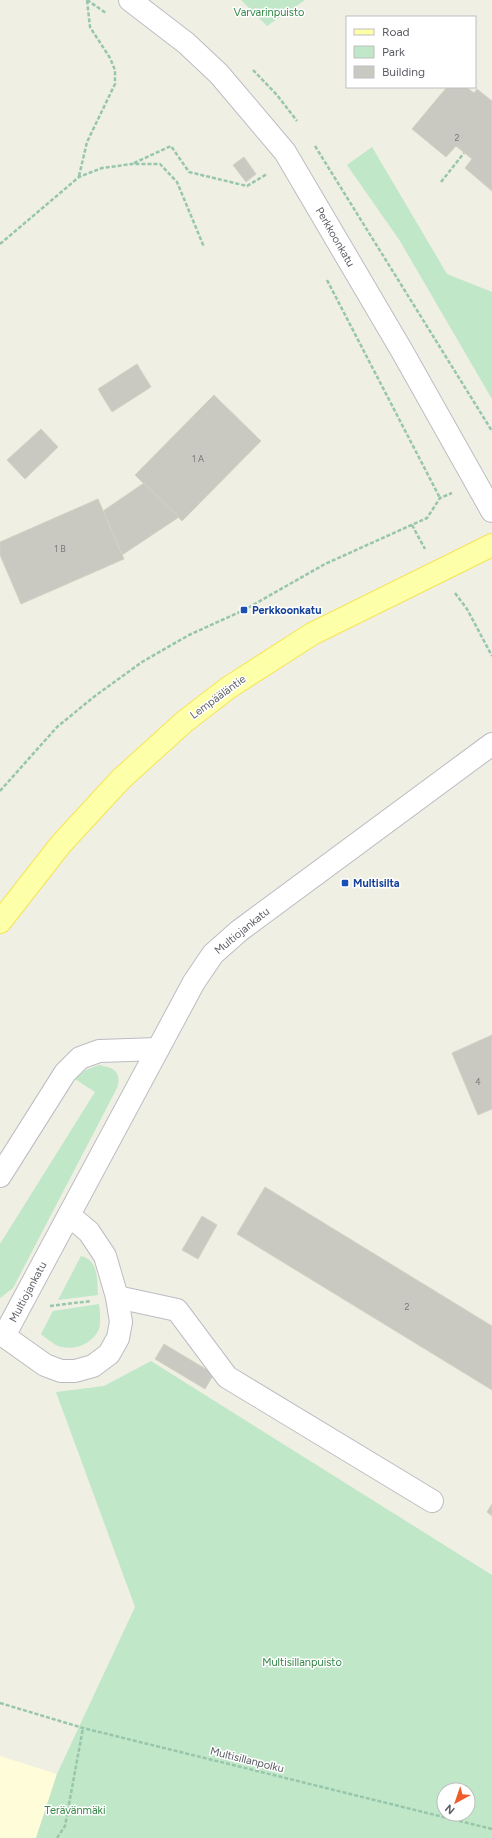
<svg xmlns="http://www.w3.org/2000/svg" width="492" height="1838" font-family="Figtree,sans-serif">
<rect width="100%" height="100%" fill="#efefe4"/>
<polygon fill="#fffdd9" points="0,1756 57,1774 36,1838 0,1838"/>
<g fill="#c0e7c7" fill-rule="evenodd">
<polygon points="241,0 305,0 267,26"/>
<polygon points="372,147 447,274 492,292 492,399 400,241 347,165"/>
<path d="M 99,1065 C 114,1068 122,1071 117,1088 L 13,1288 L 0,1298 L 0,1244 L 95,1092 L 75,1079 L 86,1070 Z"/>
<path d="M 81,1256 C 99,1260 97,1281 98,1295 L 58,1300 Z"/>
<path d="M 99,1304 C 100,1312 101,1322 99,1329 C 92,1345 72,1352 56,1345 C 51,1342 46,1338 41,1334 L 53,1311 Z"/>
<path d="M 151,1361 L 492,1575 L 492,1838 L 36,1838 L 57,1774 L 135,1607 L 56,1392 L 104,1386 ZM 444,1790 L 468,1790 L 468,1814 L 444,1814 Z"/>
</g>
<g fill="#cac9c1" stroke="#d4d2c2">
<polygon points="447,87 466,87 474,93 477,89 492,101 492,191 465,168 472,159 456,146 446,157 412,129"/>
<polygon points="244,157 256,174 246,182 233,165"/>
<polygon points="137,364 151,387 112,412 98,389"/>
<polygon points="214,395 261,441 182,521 135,475"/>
<polygon points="41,429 58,447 25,479 7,460"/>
<polygon points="144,483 179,517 122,555 103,511"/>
<polygon points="98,499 124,559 21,604 0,555 0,542"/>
<polygon points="492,1035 492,1109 478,1115 452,1053"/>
<polygon points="265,1187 492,1326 492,1390 237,1234"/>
<polygon points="202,1216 217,1225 198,1259 182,1250"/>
<polygon points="164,1344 214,1374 205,1389 155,1359"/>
<polygon points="492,1504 492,1516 487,1512"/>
</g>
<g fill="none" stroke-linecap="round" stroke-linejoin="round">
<defs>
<g id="minor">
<polyline points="130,0 186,43 219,74 285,152 402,351 492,511"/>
<polyline points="0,1176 65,1073 80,1058 99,1051 158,1049"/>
<polyline points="117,1297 177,1310 227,1377 432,1501"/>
<polyline points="0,1333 45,1365 61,1371 75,1371 93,1366 109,1354 118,1338 121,1322 117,1297 105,1256 89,1232 69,1215"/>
<polyline points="4,1336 194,982 213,954 239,931 492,744"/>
</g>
<polyline id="major" points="0,922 61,844 121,779 184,722 228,688 312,634 492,545"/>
</defs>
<use href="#minor" stroke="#bcbdc3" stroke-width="24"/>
<use href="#major" stroke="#f6e556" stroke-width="24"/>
<g stroke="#97c6ac" stroke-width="2.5" stroke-dasharray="4 2" stroke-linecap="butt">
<polyline points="87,0 106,13"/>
<polyline points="253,70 277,95 297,121"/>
<polyline points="315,146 492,431"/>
<polyline points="134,163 171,146 189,172 247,186 267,174"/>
<polyline points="79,176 87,142 115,84 115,70 110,58 90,27 87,0"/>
<polyline points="441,182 464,153"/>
<polyline points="0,244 79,177 102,168 132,164 160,164 177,182 204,247"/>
<polyline points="327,280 440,498"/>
<polyline points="412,525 425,549"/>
<polyline points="455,593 467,609 492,656"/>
<polyline points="0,791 57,727 95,696 142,662 189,635 244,610 325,564 427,518 440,498 452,493"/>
<polyline points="50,1306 91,1301"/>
<polyline points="0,1703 83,1728 492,1829"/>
<polyline points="57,1838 65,1826 83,1728"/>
</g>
<use href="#minor" stroke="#fff" stroke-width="22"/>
<use href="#major" stroke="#feffa9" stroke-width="22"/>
</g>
<g fill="#1a4fb4" stroke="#fff" stroke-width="1.5">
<rect x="240" y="606" width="8" height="8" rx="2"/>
<rect x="341" y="879" width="8" height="8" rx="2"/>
</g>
<g text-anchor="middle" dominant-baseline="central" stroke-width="3" stroke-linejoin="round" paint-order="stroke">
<g font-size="9" fill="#78797c">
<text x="457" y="137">2</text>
<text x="198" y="458">1 A</text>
<text x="60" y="548">1 B</text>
<text x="478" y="1081">4</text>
<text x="407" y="1306">2</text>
</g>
<g font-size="11" fill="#328645" stroke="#fff">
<text x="269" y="12">Varvarinpuisto</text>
<text x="302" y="1662">Multisillanpuisto</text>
<text x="75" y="1810">Terävänmäki</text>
</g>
<g font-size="11" fill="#5c5e65" stroke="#fff">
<text transform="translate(335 237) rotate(60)">Perkkoonkatu</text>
<text transform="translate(218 697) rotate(-36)">Lempääläntie</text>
<text transform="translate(242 931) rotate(-39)">Multiojankatu</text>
<text transform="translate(28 1292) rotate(-62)">Multiojankatu</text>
<text transform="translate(247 1760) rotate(14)">Multisillanpolku</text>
</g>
<g font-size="11" font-weight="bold" fill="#164399" stroke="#fff" text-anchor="start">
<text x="252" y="610">Perkkoonkatu</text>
<text x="353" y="883">Multisilta</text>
</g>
</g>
<rect x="346" y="16" width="130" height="72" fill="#ffffff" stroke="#bebfc1"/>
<rect x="354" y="29" width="20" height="6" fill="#feffa9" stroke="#bebfc1"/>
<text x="382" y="36" font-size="12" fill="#5c5e65">Road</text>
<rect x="354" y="46" width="20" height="12" fill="#c0e7c7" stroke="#bebfc1"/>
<text x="382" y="56" font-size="12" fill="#5c5e65">Park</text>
<rect x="354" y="66" width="20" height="12" fill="#cac9c1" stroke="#bebfc1"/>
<text x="382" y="76" font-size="12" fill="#5c5e65">Building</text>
<g transform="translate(456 1802) rotate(220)"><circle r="19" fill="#ffffff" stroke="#bebfc1"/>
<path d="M0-3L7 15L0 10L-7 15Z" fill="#ee5c2b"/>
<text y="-6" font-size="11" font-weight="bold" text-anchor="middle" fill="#5c5e65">N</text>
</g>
</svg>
